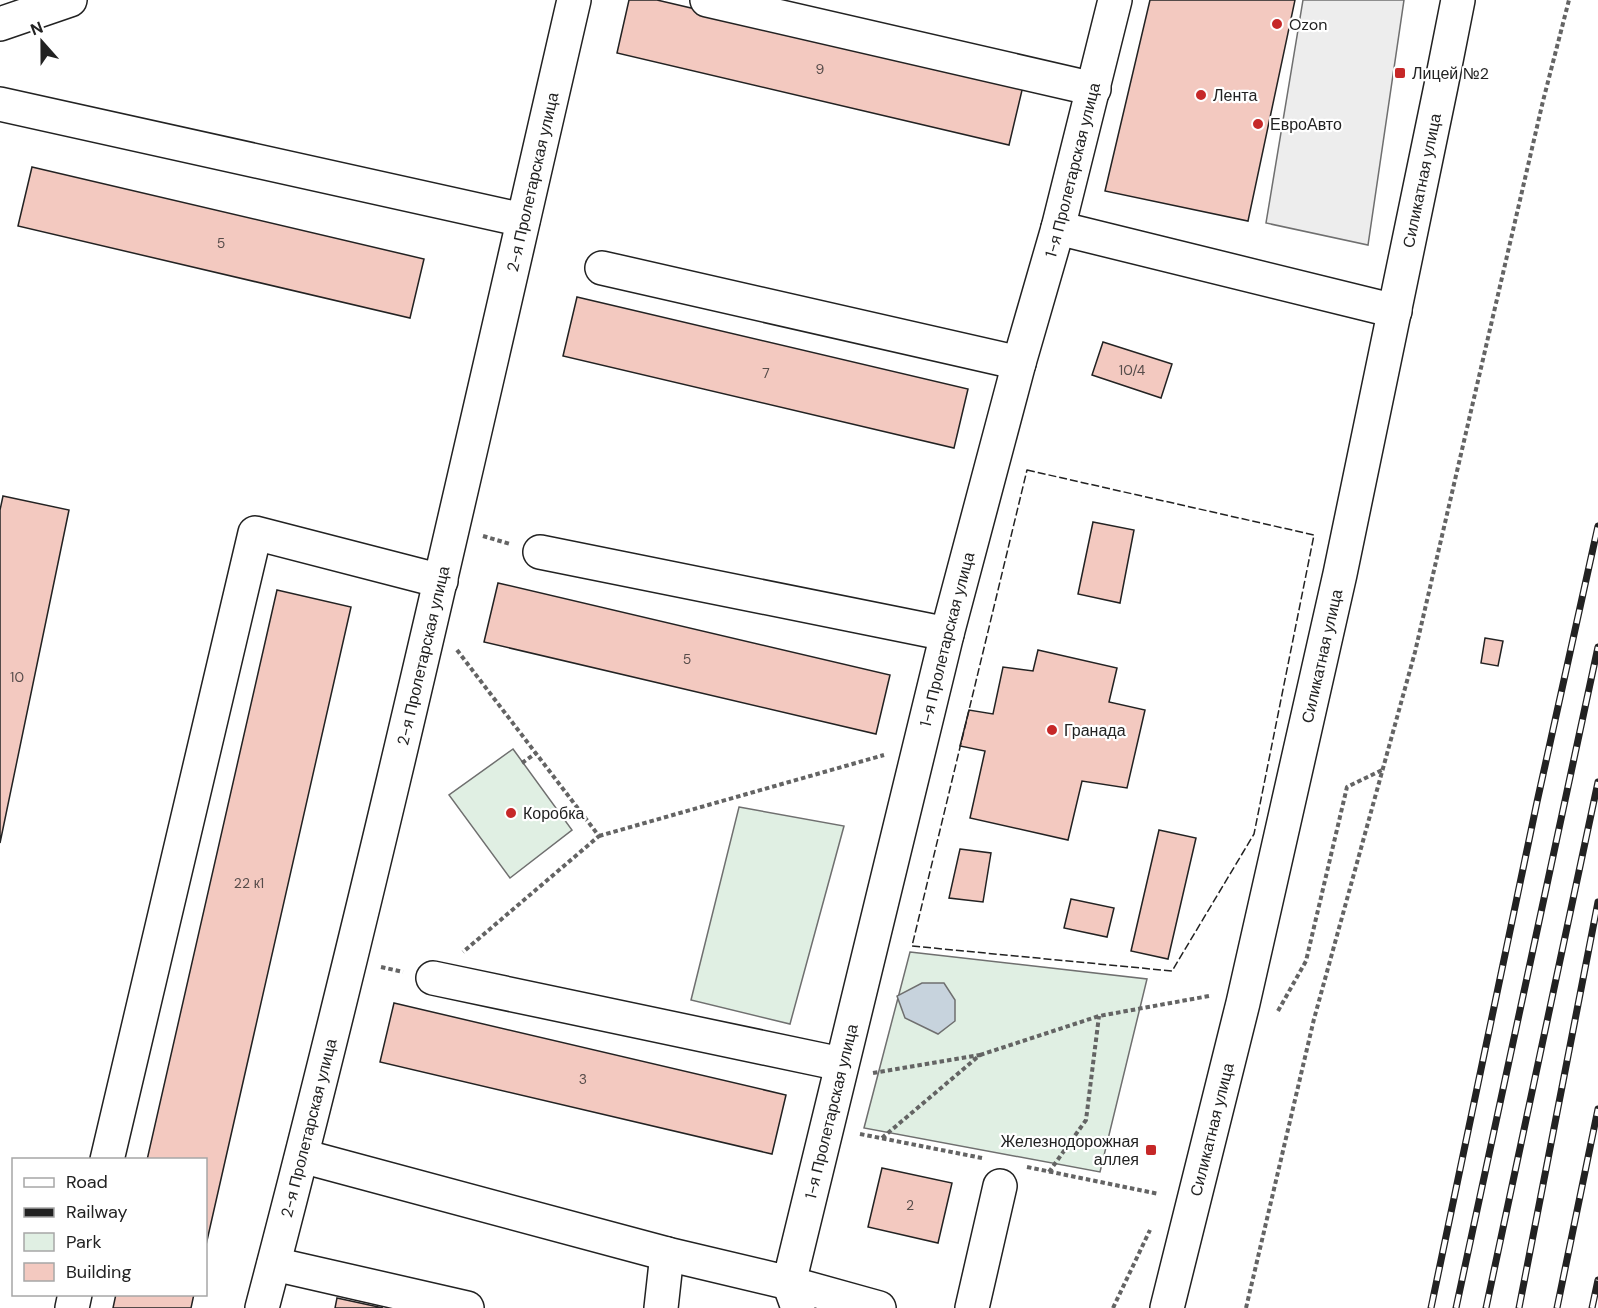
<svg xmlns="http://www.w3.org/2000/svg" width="1598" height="1308" font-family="'DM Sans',sans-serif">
<rect width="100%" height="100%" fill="#fff"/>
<g fill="#e0efe3" stroke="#6f6f6f" stroke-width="1.5">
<polygon points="513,749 572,830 510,878 449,795"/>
<polygon points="739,807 844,826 790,1024 691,1000"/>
<polygon points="910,952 1147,979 1100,1172 864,1128"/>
</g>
<polygon fill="#ededed" stroke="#6f6f6f" stroke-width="1.5" points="1303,0 1404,0 1368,245 1266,223"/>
<polygon fill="#c7d3dd" stroke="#6f6f6f" stroke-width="1.5" points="922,983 944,983 955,1000 955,1021 938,1034 905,1018 897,996"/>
<g fill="#f3c9c0" stroke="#222" stroke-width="1.5">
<polygon points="629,0 657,0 1023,86 1009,145 617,53"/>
<polygon points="1150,0 1295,0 1248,221 1105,191"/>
<polygon points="32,167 424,259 410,318 18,226"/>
<polygon points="577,297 968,389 954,448 563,356"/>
<polygon points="1103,342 1172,364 1161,398 1092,375"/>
<polygon points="3,496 69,510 0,843 0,510"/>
<polygon points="1093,522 1134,530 1120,603 1078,594"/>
<polygon points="498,583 890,675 876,734 484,642"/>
<polygon points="277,590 351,607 206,1245 206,1160 147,1160"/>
<polygon points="1485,638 1503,641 1498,666 1481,663"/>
<polygon points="1038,650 1117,668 1109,702 1145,710 1127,788 1082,781 1068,840 970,818 985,751 960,746 969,710 993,714 1003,667 1033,671"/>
<polygon points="1159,830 1196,838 1168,959 1131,951"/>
<polygon points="960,849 991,853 983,902 949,898"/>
<polygon points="1071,899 1114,908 1107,937 1064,928"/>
<polygon points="394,1003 786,1095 772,1154 380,1062"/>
<polygon points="882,1168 952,1183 938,1243 868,1227"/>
<polygon points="116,1294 194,1294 191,1308 113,1308"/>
<polygon points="337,1298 383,1308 335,1308"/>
</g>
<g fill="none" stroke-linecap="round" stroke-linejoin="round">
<defs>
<g id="minor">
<polyline points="707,0 1094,89"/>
<polyline points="0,24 70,0"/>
<polyline points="0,104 523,220"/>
<polyline points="1058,228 1395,311"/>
<polyline points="602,268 1019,363"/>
<polyline points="540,552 947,634"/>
<polyline points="433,978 841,1064"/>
<path id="s1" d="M 302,1156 L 667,1254 L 789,1283 L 947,634 L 1019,363 L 1058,228 L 1115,0"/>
<polyline points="107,1160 255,533 441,581"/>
<polyline points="274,1264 467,1308"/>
<polyline points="72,1308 75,1294"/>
<path id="s2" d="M 262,1308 C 376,875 473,437 574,0"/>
<polyline points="661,1308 667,1254"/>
<polyline points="798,1308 789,1283 879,1308"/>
<polyline points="972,1308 1000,1186"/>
<path id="s3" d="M 1167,1308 L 1243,1003 L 1340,574 L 1441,86 L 1458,0"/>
</g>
</defs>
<use href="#minor" stroke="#222" stroke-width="36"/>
<g stroke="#646464" stroke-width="4" stroke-dasharray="4.5 3" stroke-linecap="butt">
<polyline points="483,536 510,544"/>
<polyline points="457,650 599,836 463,952"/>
<polyline points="522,763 536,753"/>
<polyline points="599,836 884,755"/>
<polyline points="381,967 403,972"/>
<polyline points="1278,1011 1306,961 1347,787 1382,770"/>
<polyline points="980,1055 1099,1016 1209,996 1209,999"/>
<polyline points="873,1073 980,1055 882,1138"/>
<polyline points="860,1134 982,1158"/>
<polyline points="1027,1167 1159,1194"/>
<polyline points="1049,1172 1086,1120 1099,1016"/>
<polyline points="1113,1308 1150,1230"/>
<polyline points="1246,1308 1314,1019 1415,652 1543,101 1569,0"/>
</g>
<use href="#minor" stroke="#fff" stroke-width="33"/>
<defs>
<g id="rail">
<polyline points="1431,1308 1537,802 1598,526"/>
<polyline points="1456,1308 1598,647"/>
<polyline points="1486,1308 1598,782"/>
<polyline points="1519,1308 1598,902"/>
<polyline points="1557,1308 1598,1109"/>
<polyline points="1592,1308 1598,1280"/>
</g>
</defs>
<use href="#rail" stroke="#222" stroke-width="7"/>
<use href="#rail" stroke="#fff" stroke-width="4.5" stroke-dasharray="14" stroke-linecap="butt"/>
<polygon stroke="#222" stroke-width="1.5" stroke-dasharray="8 3" stroke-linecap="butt" points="1027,470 1314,535 1254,834 1172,971 912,946"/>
</g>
<g fill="#c62828" stroke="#fff" stroke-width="2">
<circle cx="1277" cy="24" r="6"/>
<rect x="1394" y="67" width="12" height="12" rx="3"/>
<circle cx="1201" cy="95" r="6"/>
<circle cx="1258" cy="124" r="6"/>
<circle cx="1052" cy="730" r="6"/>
<circle cx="511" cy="813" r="6"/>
<rect x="1145" y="1144" width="12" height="12" rx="3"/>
</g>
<g text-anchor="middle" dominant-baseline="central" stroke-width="4.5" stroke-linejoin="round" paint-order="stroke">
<g font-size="14" fill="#564c4a">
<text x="820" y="69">9</text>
<text x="221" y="243">5</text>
<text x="1132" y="370">10/4</text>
<text x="766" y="373">7</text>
<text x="687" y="659">5</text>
<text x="17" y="677">10</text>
<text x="249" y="883">22 к1</text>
<text x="583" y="1079">3</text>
<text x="910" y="1205">2</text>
</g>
<g font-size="16" fill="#222" stroke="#fff" text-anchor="start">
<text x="1289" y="24">Ozon</text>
<text x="1412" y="73">Лицей №2</text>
<text x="1213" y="95">Лента</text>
<text x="1270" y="124">ЕвроАвто</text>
<text x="1064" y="730">Гранада</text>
<text x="523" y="813">Коробка</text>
<text x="1139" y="1141" text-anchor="end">Железнодорожная<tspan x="1139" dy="18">аллея</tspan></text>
</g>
<g font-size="16" fill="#222" stroke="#fff">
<text stroke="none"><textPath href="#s1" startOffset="1652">1-я Пролетарская улица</textPath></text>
<text stroke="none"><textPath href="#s3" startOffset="1156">Силикатная улица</textPath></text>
<text stroke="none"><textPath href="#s2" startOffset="1158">2-я Пролетарская улица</textPath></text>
<text stroke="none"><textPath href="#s1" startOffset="1166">1-я Пролетарская улица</textPath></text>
<text stroke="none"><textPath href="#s2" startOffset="672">2-я Пролетарская улица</textPath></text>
<text stroke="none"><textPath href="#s3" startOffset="670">Силикатная улица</textPath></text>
<text stroke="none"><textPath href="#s1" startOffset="680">1-я Пролетарская улица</textPath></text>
<text stroke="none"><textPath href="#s2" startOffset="186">2-я Пролетарская улица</textPath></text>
<text stroke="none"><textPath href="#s3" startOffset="184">Силикатная улица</textPath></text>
</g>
</g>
<rect x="12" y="1158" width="195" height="138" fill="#ffffff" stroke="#a7a7a7" stroke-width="1.5"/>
<rect x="24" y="1178" width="30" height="9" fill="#ffffff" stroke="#a7a7a7" stroke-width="1.5"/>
<text x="66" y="1188" font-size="18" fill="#222222">Road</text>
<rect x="24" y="1208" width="30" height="9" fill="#222222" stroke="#a7a7a7" stroke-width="1.5"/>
<text x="66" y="1218" font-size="18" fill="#222222">Railway</text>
<rect x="24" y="1233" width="30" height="18" fill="#e0efe3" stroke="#a7a7a7" stroke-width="1.5"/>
<text x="66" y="1248" font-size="18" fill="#222222">Park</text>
<rect x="24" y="1263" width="30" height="18" fill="#f3c9c0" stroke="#a7a7a7" stroke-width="1.5"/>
<text x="66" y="1278" font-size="18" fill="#222222">Building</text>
<g transform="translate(42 42) rotate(339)" stroke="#ffffff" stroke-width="4.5" paint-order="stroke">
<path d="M0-4.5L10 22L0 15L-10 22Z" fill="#222222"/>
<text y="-9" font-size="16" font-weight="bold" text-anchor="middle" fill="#222222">N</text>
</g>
</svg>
